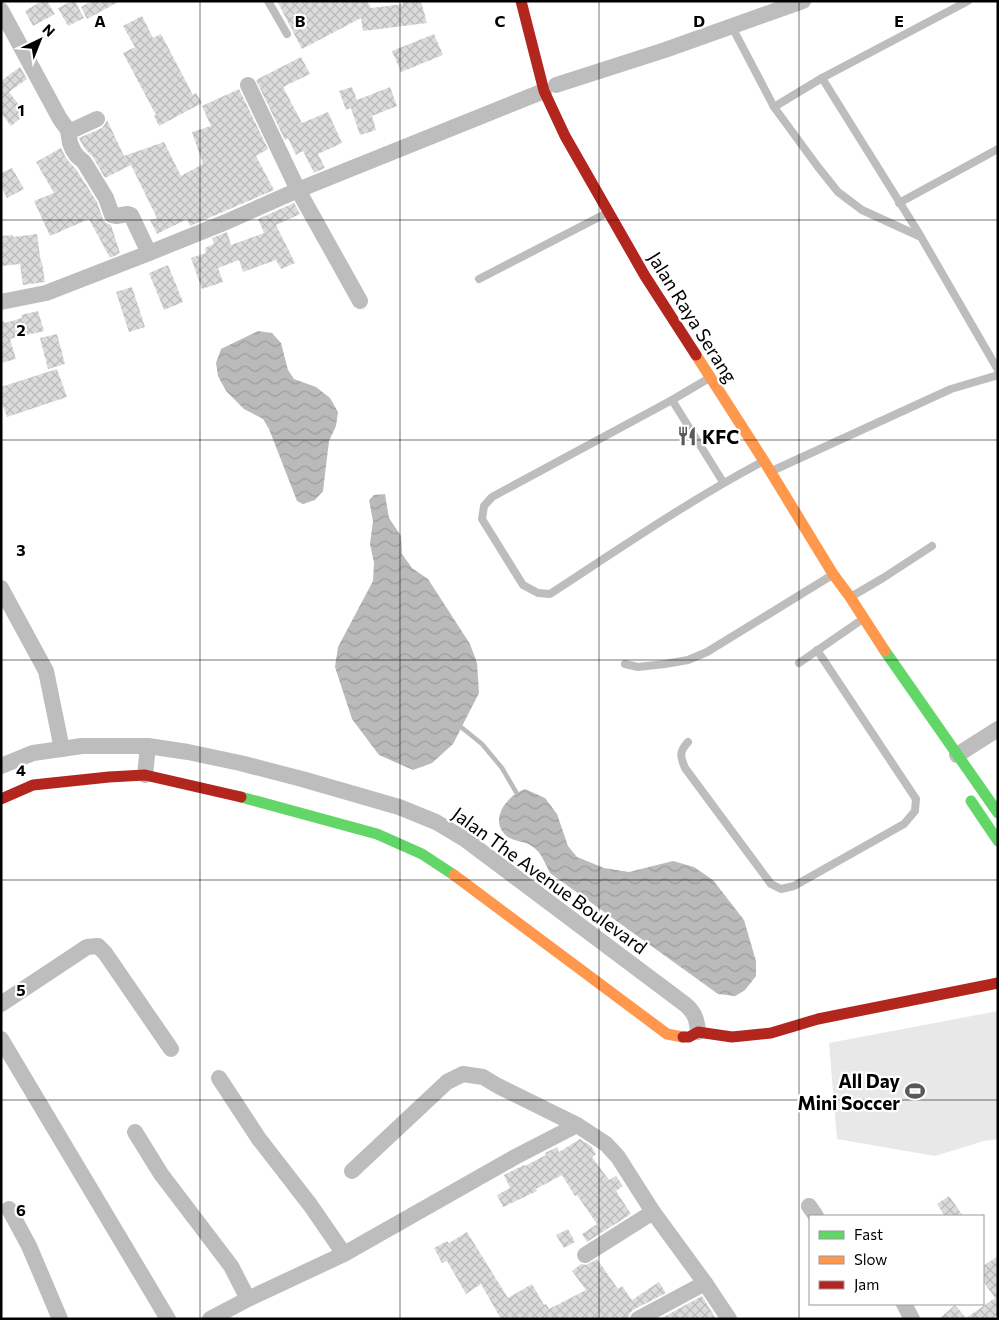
<svg xmlns="http://www.w3.org/2000/svg" width="999" height="1320" font-family="Commissioner,sans-serif">
<defs>
<pattern id="water-waves" width="16" height="10" patternUnits="userSpaceOnUse" patternTransform="scale(1.25)"><rect width="16" height="10" fill="#bababa"/><path d="M0 5q4-4 8 0t8 0" fill="none" stroke="#9e9e9e"/></pattern>
<pattern id="building-cross-hatch" width="8" height="8" patternUnits="userSpaceOnUse" patternTransform="scale(1.25)"><rect width="8" height="8" fill="#dbdbdb"/><path d="M0 0l8 8M0 8l8-8" fill="none" stroke="#bababa"/></pattern>
</defs>
<rect width="100%" height="100%" fill="#fff"/>
<polygon fill="#e8e8e8" points="998,1011 998,1139 984,1141 935,1156 837,1139 829,1043"/>
<g fill="url(#water-waves)">
<polygon points="258,331 272,333 281,343 288,370 294,379 316,387 330,398 338,412 336,426 329,441 323,491 315,500 303,504 297,501 269,429 263,419 244,409 226,391 218,376 216,363 221,349"/>
<polygon points="385,494 389,518 401,536 402,554 412,568 428,579 470,644 477,663 479,693 453,744 432,763 413,770 379,755 352,719 335,667 338,647 373,581 374,563 370,544 373,521 369,500 374,495"/>
<path d="M 525,789 L 545,798 L 557,814 L 568,846 L 577,857 L 604,868 L 629,872 L 673,861 L 694,867 L 713,880 L 744,920 L 756,961 L 756,976 L 745,990 L 735,996 L 718,994 L 550,873 C 545,864 542,853 533,847 C 526,841 515,842 508,837 C 487,821 507,795 525,789 Z"/>
</g>
<g fill="none" stroke-linecap="round" stroke-linejoin="round">
<polyline stroke="#bababa" stroke-width="4.5" points="461,727 482,744 502,768 516,792"/>
</g>
<g fill="url(#building-cross-hatch)">
<polygon points="42,1 47,1 55,14 33,26 25,11"/>
<polygon points="72,1 75,1 84,18 68,26 58,8"/>
<polygon points="92,1 120,1 87,19 81,7"/>
<polygon points="277,1 367,1 371,8 403,4 402,1 421,1 427,23 363,31 361,18 302,49"/>
<polygon points="142,16 153,38 161,34 193,95 196,93 202,103 159,126 154,116 156,115 123,53 135,47 123,26"/>
<polygon points="434,34 443,55 401,72 392,51"/>
<polygon points="301,57 310,74 283,87 302,123 328,112 342,143 318,154 325,168 314,173 303,151 296,155 288,138 285,140 256,80"/>
<polygon points="20,67 27,79 9,92 26,114 11,126 1,113 1,81"/>
<polygon points="352,87 357,100 390,87 397,106 372,116 376,130 360,135 351,108 346,110 339,91"/>
<polygon points="239,89 268,149 256,156 274,190 190,226 187,219 157,234 150,220 157,218 131,165 105,178 93,157 85,149 80,140 79,138 102,128 105,124 107,120 124,156 164,142 181,176 203,164 192,132 211,126 202,106"/>
<polygon points="61,148 65,156 70,163 76,169 97,202 103,219 106,223 111,225 120,253 110,258 89,219 50,236 34,201 54,193 36,162"/>
<polygon points="12,168 24,189 7,198 1,187 1,173"/>
<polygon points="294,203 300,214 276,225 295,263 281,269 276,260 243,272 239,260 218,268 223,282 202,289 191,258 206,253 205,248 214,244 212,238 227,232 231,245 264,233 258,219"/>
<polygon points="37,234 41,263 42,262 45,282 23,285 20,264 1,266 1,236 13,235 13,237"/>
<polygon points="168,265 183,302 164,310 149,273"/>
<polygon points="132,287 145,327 129,332 116,292"/>
<polygon points="38,311 44,331 10,339 16,359 1,363 1,321 4,321 5,323 22,318 21,315"/>
<polygon points="57,334 65,364 48,369 40,338"/>
<polygon points="57,369 67,397 7,417 1,400 1,387"/>
<polygon points="580,1139 591,1146 596,1154 592,1157 609,1180 616,1176 623,1186 616,1191 631,1214 587,1242 582,1234 597,1224 577,1195 575,1196 562,1175 536,1189 537,1191 503,1207 497,1195 510,1188 504,1175 524,1165 525,1166 546,1155 545,1153 557,1147 559,1152"/>
<polygon points="949,1196 963,1216 945,1216 937,1204"/>
<polygon points="568,1229 575,1242 564,1248 556,1235"/>
<polygon points="467,1232 508,1298 532,1284 544,1305 546,1304 549,1309 586,1290 572,1271 581,1264 586,1265 597,1259 618,1289 622,1286 632,1300 659,1282 666,1293 633,1310 630,1313 628,1319 501,1319 481,1284 466,1294 447,1261 442,1263 434,1248 447,1241 449,1243"/>
<polygon points="998,1256 998,1315 991,1319 939,1319 955,1305 966,1318 995,1298 983,1281 983,1266"/>
<polygon points="702,1296 716,1319 660,1319"/>
</g>
<g fill="none" stroke-linecap="round" stroke-linejoin="round">
<g stroke="#bdbdbd" stroke-width="8">
<polyline points="268,1 287,34"/>
<polyline points="732,27 774,107 818,167 838,192 862,210 921,237 998,370"/>
<polyline points="822,78 920,235"/>
<polyline points="774,107 822,78 968,1"/>
<polyline points="899,203 998,149"/>
<polyline points="479,279 605,214"/>
<path d="M 706,380 L 672,400 L 492,497 L 484,506 L 482,519 L 523,585 L 538,593 L 550,594 C 619,549 687,502 760,463"/>
<polyline points="672,400 723,482"/>
<polyline points="774,470 951,389 998,375"/>
<polyline points="854,595 883,578 932,546"/>
<polyline points="799,663 860,621"/>
<polyline points="625,664 638,667 665,664 688,660 707,652 829,577"/>
<path d="M 688,742 C 679,752 680,756 685,768 L 771,884 L 781,889 L 794,886 L 904,824 L 915,811 L 916,799 L 817,650"/>
</g>
<g stroke="#bdbdbd" stroke-width="16">
<polyline points="1,10 60,119 68,130 73,130 97,119"/>
<polyline points="248,85 298,190 360,301"/>
<polyline points="556,85 665,50 803,1"/>
<polyline points="68,130 70,143 73,150 77,156 84,162 106,198 112,215 116,216 128,214 131,215 149,253"/>
<polyline points="1,302 46,293 149,253 226,222 298,190 544,91"/>
<polyline points="1,588 46,671 62,749"/>
<polyline points="957,755 998,729"/>
<path d="M 1,766 L 33,753 L 82,746 L 148,746 L 188,752 L 240,763 L 302,779 L 399,807 L 436,822 L 466,840 L 686,1005 C 695,1013 697,1020 698,1032"/>
<polyline points="145,775 148,746"/>
<polyline points="1,1004 87,947 98,946 105,953 171,1049"/>
<polyline points="1,1039 168,1319"/>
<polyline points="219,1078 259,1139 311,1206 344,1254"/>
<polyline points="135,1132 161,1174 231,1266 248,1299"/>
<polyline points="352,1171 447,1082 463,1074 483,1077 498,1086 577,1125 606,1144 618,1157 653,1212 705,1283 729,1319"/>
<polyline points="809,1206 816,1216"/>
<polyline points="9,1209 29,1246 60,1319"/>
<polyline points="585,1255 653,1212"/>
<polyline points="904,1304 912,1319"/>
<polyline points="210,1319 248,1299 344,1254 515,1157 577,1125"/>
<polyline points="638,1319 705,1283"/>
</g>
<g stroke="#63d668" stroke-width="11">
<polyline points="885,651 998,813"/>
<polyline points="241,797 377,834 422,854 454,875"/>
<polyline points="971,801 998,841"/>
</g>
<g stroke="#ff974d" stroke-width="11">
<polyline points="696,355 764,461 833,574 850,597 885,651"/>
<polyline points="454,875 667,1034 683,1037"/>
</g>
<g stroke="#b3261e" stroke-width="11">
<polyline points="521,1 544,91 565,136 645,276 696,355"/>
<polyline points="1,799 33,785 109,777 145,775 241,797"/>
<polyline points="683,1037 689,1037 698,1032 732,1037 771,1033 818,1019 998,983"/>
</g>
</g>
<path fill="none" stroke="#000" stroke-width="1" stroke-opacity="0.55" d="M 200,1 L 200,1319M 400,1 L 400,1319M 599,1 L 599,1319M 799,1 L 799,1319M 1,220 L 998,220M 1,440 L 998,440M 1,660 L 998,660M 1,880 L 998,880M 1,1100 L 998,1100"/>
<defs>
<symbol id="restaurant-bare" viewBox="-9 -9 18 18"><path d="M-5-6h1v4h1v-4h1v4h1v-4h1v5L-1.5 .5V6h-2V.5L-5-1ZM5-6V6H3V1.5H1.5Q1.5-4 5-6Z" fill="#595959" stroke="#fff" stroke-width="2.5" paint-order="stroke"/></symbol>
<symbol id="stadium-bare" viewBox="-9 -9 18 18"><path d="M0-5a6.5 5 0 1 0 0 10a6.5 5 0 1 0 0-10ZM-3.5-1.8h7v3.6h-7Z" fill="#595959" stroke="#fff" stroke-width="2.5" paint-order="stroke"/></symbol>
</defs>
<g fill-rule="evenodd">
<use href="#restaurant-bare" x="673" y="422" width="28" height="28"/>
<use href="#stadium-bare" x="901" y="1077" width="28" height="28"/>
</g>
<g text-anchor="middle" dominant-baseline="central" stroke-width="4.5" stroke-linejoin="round" paint-order="stroke">
<g font-size="19" fill="#000" stroke="#fff">
<text transform="translate(693 317) rotate(58)">Jalan Raya Serang</text>
<text transform="translate(550 880) rotate(36)">Jalan The Avenue Boulevard</text>
</g>
<g font-size="19" font-weight="bold" fill="#000" stroke="#fff" text-anchor="start">
<text x="702" y="436">KFC</text>
<text x="900" y="1080" text-anchor="end">All Day<tspan x="900" dy="22">Mini Soccer</tspan></text>
</g>
</g>
<g font-size="16" text-anchor="middle" font-weight="bold" fill="#000" stroke="#fff" stroke-width="4.5" stroke-linejoin="round" paint-order="stroke">
<text x="100" y="27">A</text>
<text x="300" y="27">B</text>
<text x="500" y="27">C</text>
<text x="699" y="27">D</text>
<text x="899" y="27">E</text>
<text x="21" y="116">1</text>
<text x="21" y="336">2</text>
<text x="21" y="556">3</text>
<text x="21" y="776">4</text>
<text x="21" y="996">5</text>
<text x="21" y="1216">6</text>
</g>
<rect width="999" height="1320" fill="none" stroke="#000000" stroke-width="5"/>
<rect x="809" y="1215" width="175" height="90" fill="#ffffff" stroke="#999999"/>
<rect x="819" y="1231" width="25" height="8" fill="#63d668" stroke="#999999"/>
<text x="854" y="1240" font-size="15" fill="#000000">Fast</text>
<rect x="819" y="1256" width="25" height="8" fill="#ff974d" stroke="#999999"/>
<text x="854" y="1265" font-size="15" fill="#000000">Slow</text>
<rect x="819" y="1281" width="25" height="8" fill="#b3261e" stroke="#999999"/>
<text x="854" y="1290" font-size="15" fill="#000000">Jam</text>
<g transform="translate(40 40) rotate(43)" stroke="#ffffff" stroke-width="4" paint-order="stroke">
<path d="M0-4L9 19L0 12L-9 19Z" fill="#000000"/>
<text y="-8" font-size="14" font-weight="bold" text-anchor="middle" fill="#000000">N</text>
</g>
</svg>
